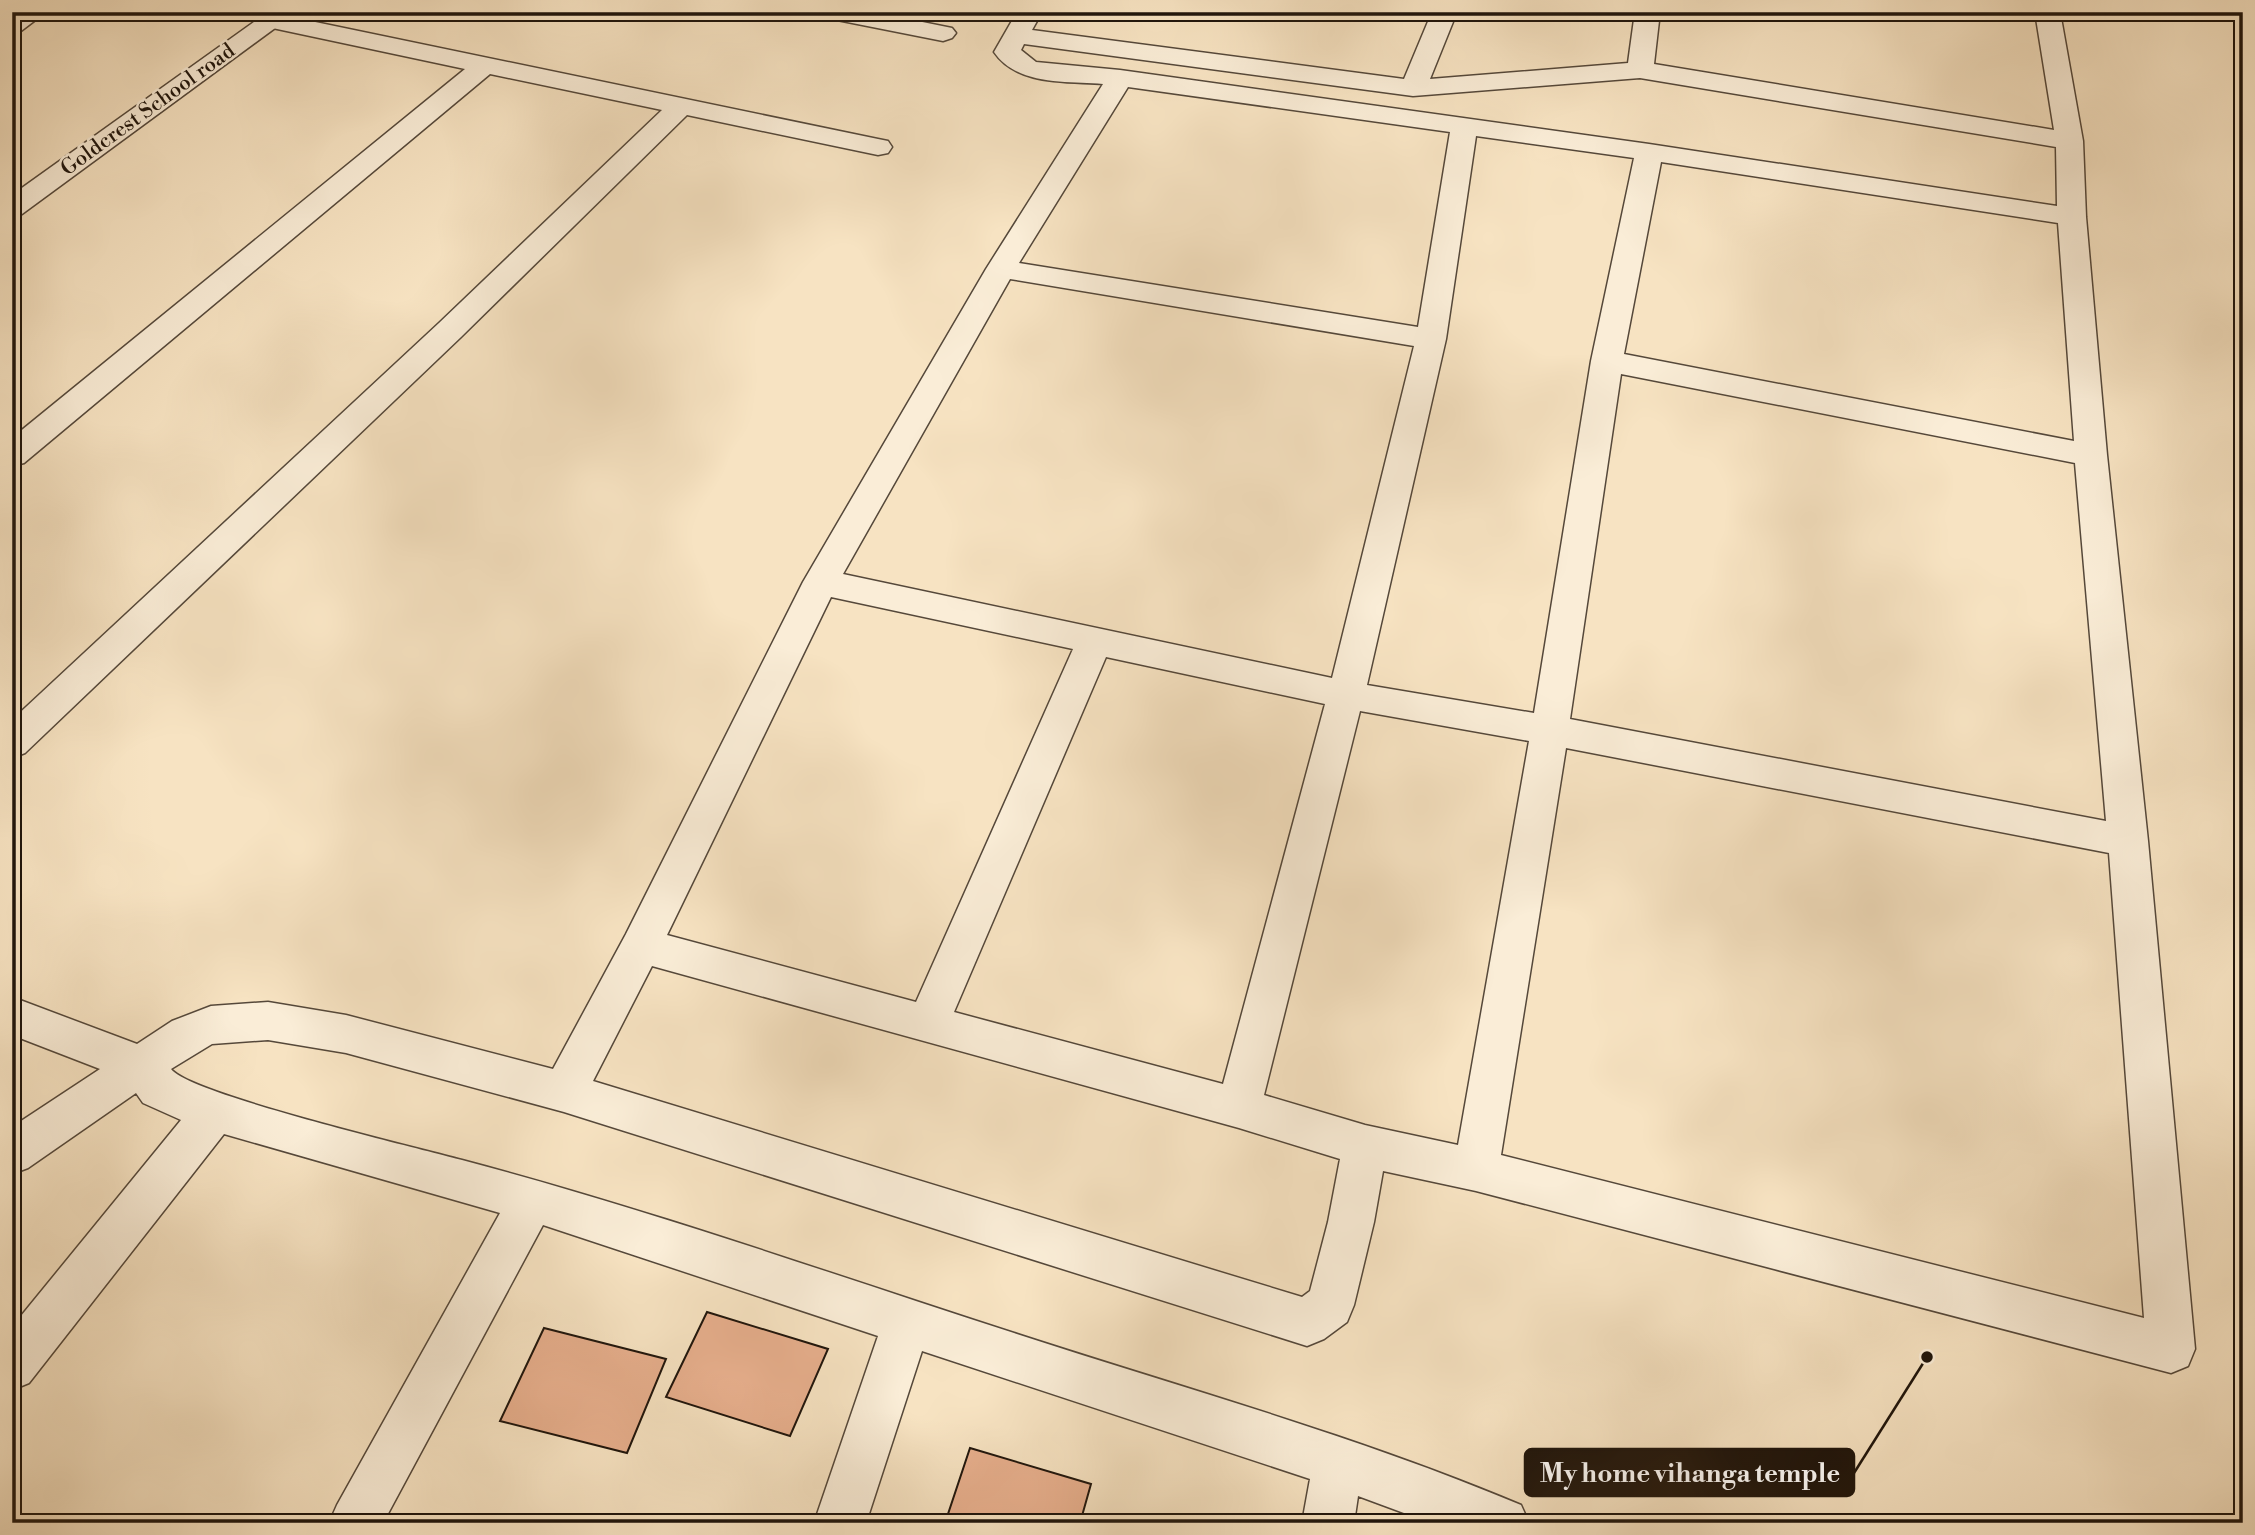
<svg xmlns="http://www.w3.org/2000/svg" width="2255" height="1535" font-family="'Libre Bodoni',serif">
<rect width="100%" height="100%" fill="#f7e3c2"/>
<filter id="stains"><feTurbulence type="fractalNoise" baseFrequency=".00286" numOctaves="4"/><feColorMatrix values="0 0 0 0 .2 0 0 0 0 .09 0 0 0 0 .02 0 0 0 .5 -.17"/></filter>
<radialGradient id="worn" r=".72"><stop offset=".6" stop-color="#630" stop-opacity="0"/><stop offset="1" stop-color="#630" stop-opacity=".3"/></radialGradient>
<g fill="#e7af8d" stroke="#1f150c" stroke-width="2">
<polygon points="707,1312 828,1349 790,1436 666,1397"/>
<polygon points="544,1328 666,1359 627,1453 500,1421"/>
<polygon points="970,1448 1091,1484 1080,1523 945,1523"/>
</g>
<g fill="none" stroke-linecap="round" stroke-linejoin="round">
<defs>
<g id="minor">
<polygon points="16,12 46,12 21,31 12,33 12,15"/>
<polygon points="820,12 873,12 952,28 956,33 952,38 943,41 832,19 823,17"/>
<path d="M 1017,12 L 1042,12 L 1032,30 L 1404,79 L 1432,12 L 1457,12 L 1430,79 L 1628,63 L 1635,12 L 1660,12 L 1654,64 L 2054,130 L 2035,12 L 2060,12 L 2083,141 L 2086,217 L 2107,455 L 2148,841 L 2195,1349 L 2188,1366 L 2171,1373 L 1476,1191 L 1383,1171 L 1374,1222 L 1354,1305 L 1347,1322 L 1324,1339 L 1307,1346 L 564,1112 L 346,1053 L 268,1040 L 212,1044 L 171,1069 C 189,1094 418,1148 462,1160 C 648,1209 831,1274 1014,1333 C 1183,1388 1357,1436 1521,1505 L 1529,1523 L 1431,1523 L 1358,1496 L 1354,1523 L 1302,1523 L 1310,1479 L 922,1351 L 866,1523 L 814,1523 L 878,1336 L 543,1225 L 383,1523 L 329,1523 L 337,1505 L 500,1213 L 224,1134 L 29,1383 L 12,1390 L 12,1327 L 181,1120 L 143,1103 L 136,1093 L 28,1168 L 12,1174 L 12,1127 L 100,1069 L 12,1035 L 12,997 L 137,1044 L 172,1021 L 211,1006 L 268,1002 L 346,1015 L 553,1069 L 626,934 L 803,582 L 986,269 L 1103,84 C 1067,81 1017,86 994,52 ZM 1024,44 L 1413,96 L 1640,78 L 2056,147 L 2057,206 L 1649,144 L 1120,70 L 1036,62 L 1021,50 ZM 1128,87 L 1450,132 L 1418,327 L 1019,263 ZM 1476,136 L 1634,158 L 1591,361 L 1534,713 L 1367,685 L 1446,339 ZM 1661,162 L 2058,223 L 2074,441 L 1624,354 ZM 1010,279 L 1414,346 L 1332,678 L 843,574 ZM 1621,374 L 2075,463 L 2106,821 L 1570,719 ZM 831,597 L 1073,649 L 916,1002 L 667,935 ZM 1106,657 L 1325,704 L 1223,1084 L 954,1012 ZM 1360,711 L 1529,741 L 1458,1145 L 1365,1125 L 1264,1095 ZM 1566,748 L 2109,853 L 2144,1318 L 1501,1155 ZM 652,966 L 1239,1128 L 1340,1159 L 1328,1222 L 1310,1291 L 1302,1297 L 593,1081 Z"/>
<polygon points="272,13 878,139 888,141 892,147 888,153 878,155 687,115 461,337 25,753 12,758 12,720 439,323 662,110 490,74 24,463 12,466 12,438 465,69 263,26 259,21 263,16"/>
</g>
<polygon id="tertiary" points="268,12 297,12 22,214 12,216 12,195"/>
</defs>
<use href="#minor" stroke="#55483a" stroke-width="3"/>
<use href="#tertiary" stroke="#55483a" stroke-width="3"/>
<use href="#minor" fill="#faedd7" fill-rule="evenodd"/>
<use href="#tertiary" fill="#faedd7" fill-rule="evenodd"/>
</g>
<g text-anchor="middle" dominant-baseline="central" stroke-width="5" stroke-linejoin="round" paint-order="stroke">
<g font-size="21" fill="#1f150c" stroke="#faedd7">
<text transform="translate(148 110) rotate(-36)">Goldcrest School road</text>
</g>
</g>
<path fill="none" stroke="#1f150c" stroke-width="2.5" d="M1927 1357L1854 1473"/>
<circle fill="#1f150c" stroke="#faedd7" stroke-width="2.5" cx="1927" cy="1357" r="7"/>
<rect fill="#1f150c" stroke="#1f150c" stroke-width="2.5" x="1525" y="1449" width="329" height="47" rx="7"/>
<g font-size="26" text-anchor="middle" font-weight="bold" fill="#fff">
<text x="1690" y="1482">My home vihanga temple</text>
</g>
<rect width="2255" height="1535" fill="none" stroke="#f7e3c2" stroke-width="42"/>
<rect x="14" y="14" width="2227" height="1507" fill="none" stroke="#1f150c" stroke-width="3.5"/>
<rect x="21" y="21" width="2213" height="1493" fill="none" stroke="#1f150c" stroke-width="2"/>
<rect width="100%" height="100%" filter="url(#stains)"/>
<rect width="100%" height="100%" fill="url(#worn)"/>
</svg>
